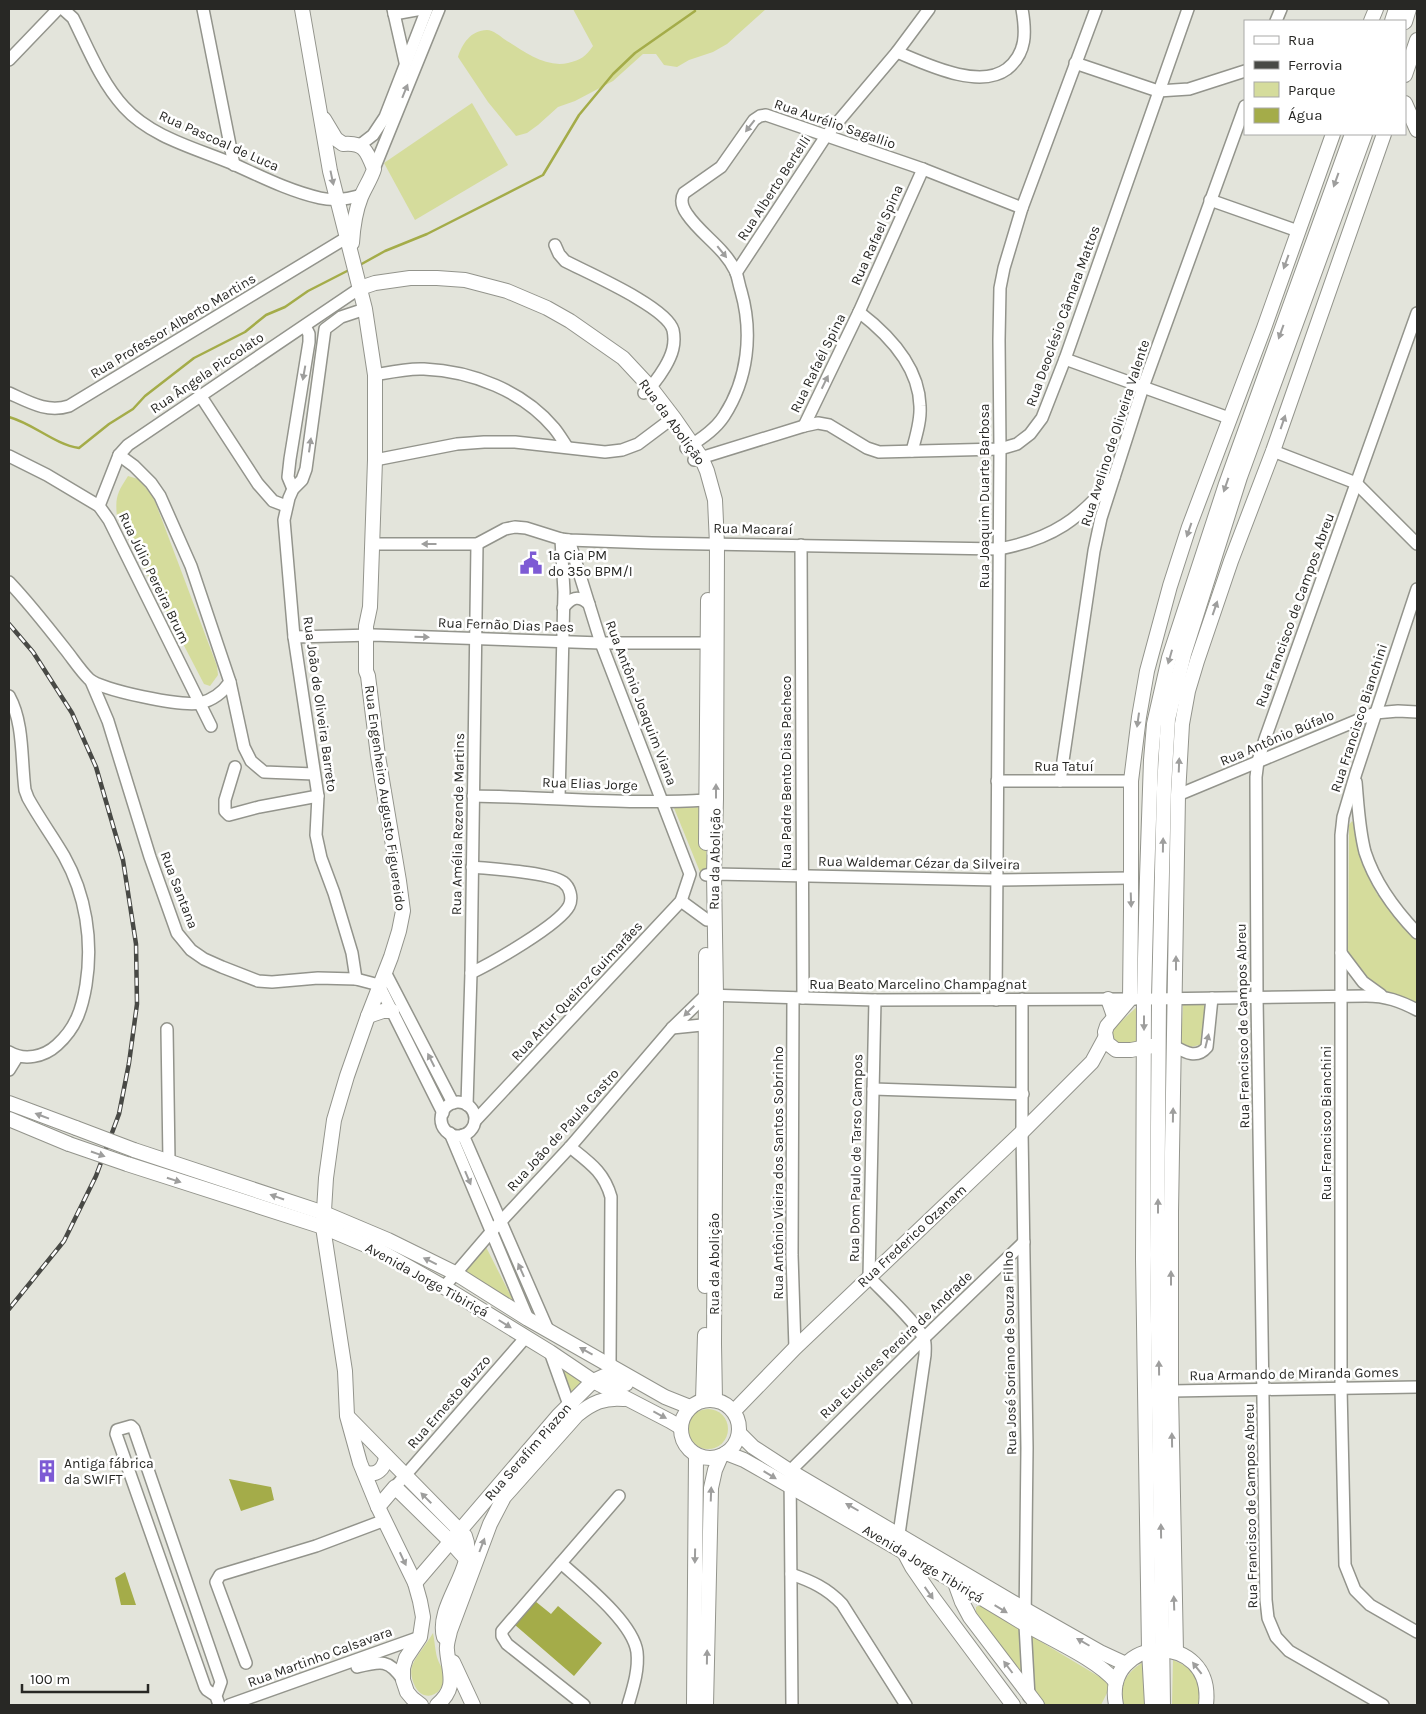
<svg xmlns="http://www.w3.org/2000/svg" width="1426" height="1714" font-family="Karla,sans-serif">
<rect width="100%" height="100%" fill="#e3e4db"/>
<g fill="#d5dc9c">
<path d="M 573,9 L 766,9 L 727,44 L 713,52 L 689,60 L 677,67 L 664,65 L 656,54 L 643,54 L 613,81 L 575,101 L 558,107 L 538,125 L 527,133 L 516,136 L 488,102 L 458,57 C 462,44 471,30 487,30 C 493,30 500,36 504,39 C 523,51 545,68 568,63 C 581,60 586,56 593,46 Z"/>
<polygon points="472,103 508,165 415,220 384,163"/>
<path d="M 128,476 L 138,479 L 153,496 L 217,666 L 218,675 L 210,686 L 204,684 L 117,517 C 115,497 117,493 128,476 Z"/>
<polygon points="705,807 707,869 700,872 674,808"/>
<polygon points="1352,821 1356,826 1360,853 1377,894 1417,941 1417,1004 1400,996 1368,987 1348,962 1349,825"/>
<polygon points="1194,1003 1204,1004 1206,1013 1203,1044 1191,1047 1181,1043 1183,1005"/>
<polygon points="1139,1005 1138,1045 1114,1043 1110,1037 1115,1027"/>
<polygon points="486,1247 515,1304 460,1271"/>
<polygon points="561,1365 588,1384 573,1399"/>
<circle cx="708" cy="1429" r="20"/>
<polygon points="980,1605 1103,1679 1110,1687 1101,1705 1046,1705 1032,1690 976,1612 976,1607"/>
<path d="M 433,1633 C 435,1642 435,1652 438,1660 C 440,1666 445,1671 445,1678 C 444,1687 435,1699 424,1695 C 415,1692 409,1675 412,1666 C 417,1654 427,1644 433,1633 Z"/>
<path d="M 1173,1660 C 1198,1670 1198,1681 1201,1705 L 1172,1705 Z"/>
<path d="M 1145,1661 L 1145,1705 L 1124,1705 C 1117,1685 1128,1671 1145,1661 Z"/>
</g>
<g fill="#a4ac49">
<polygon points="229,1479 271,1487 274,1500 241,1511"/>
<polygon points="125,1572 136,1605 121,1605 115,1578"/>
<polygon points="535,1601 551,1614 558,1606 602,1643 574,1676 515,1625"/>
</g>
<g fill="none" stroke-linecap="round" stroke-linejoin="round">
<g stroke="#a4ac49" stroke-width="2.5">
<polyline points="358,266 385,251 427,234 543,175 579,115 613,74 635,53 695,11"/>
<path d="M 9,417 C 34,424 54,444 79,448 L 109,424 L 133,409 L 145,396 L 194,358 L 245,332 L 266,315 L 285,307 L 308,291 L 351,269"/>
</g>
<defs>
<g id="minor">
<path d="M 63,9 L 73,18 C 88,48 101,82 124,107 C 151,137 195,148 231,163 C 260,176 289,191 320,198 C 334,201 349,199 362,195"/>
<polyline points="203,9 234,165"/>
<polyline points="393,9 405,62"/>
<polyline points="394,14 422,9"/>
<polyline points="1276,21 1281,9"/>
<path d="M 897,52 C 926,64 979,90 1007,69 C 1027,53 1026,32 1022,9"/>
<polyline points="9,60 58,9"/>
<polyline points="1075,63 1158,91 1189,89 1245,71"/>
<polyline points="360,145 373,135 385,117 427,9"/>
<polyline points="374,169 439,9"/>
<polyline points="1210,200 1298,231"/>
<path d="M 555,245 L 559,254 L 565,261 C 588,273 667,307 673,330 C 676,344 672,355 665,367 C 659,377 653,386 644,393"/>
<polyline points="736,273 826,136 897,52 929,9"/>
<path d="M 859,312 C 889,335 919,366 920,406 C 921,421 916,436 912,451"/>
<polyline points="1065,359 1229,418"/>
<path d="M 375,375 C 391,372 408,368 424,369 C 472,371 523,391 554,428 C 559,434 563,441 567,447"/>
<path d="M 9,393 C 29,402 47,413 69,406 L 346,238"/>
<polyline points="200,395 258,484 273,501 286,506"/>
<polyline points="804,426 859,312 923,169"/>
<path d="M 686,448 C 700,440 715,430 724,416 C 748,379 753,333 741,291 C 739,285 738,278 736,272 C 724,247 701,235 687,214 C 682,207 680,200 684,193 L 721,167 L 754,120 L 760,116 L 766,115 L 923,169 L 1022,208"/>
<polyline points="1273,451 1356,483 1417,544"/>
<polyline points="119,455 134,466 151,483 160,496 191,566 230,682 244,747 251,761 264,772 314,774"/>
<polyline points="9,456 47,475 99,506 109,520 211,726"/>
<polyline points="375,460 457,444 484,442 515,442 605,452 622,450 638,444 666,423"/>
<polyline points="694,460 804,426 818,423 829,425 867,448 879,452 1000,449 1017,444 1030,434 1042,418 1065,359 1188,9"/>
<polyline points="293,489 288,477 290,459 309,342 309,334 305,326"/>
<polyline points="99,506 119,455 128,445 360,288"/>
<path d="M 372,544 L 477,544 L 505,529 L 515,527 L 526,528 L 561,539 L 569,540 L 652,543 L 999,549 C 1052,539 1081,519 1114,477"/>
<polyline points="801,545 803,998"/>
<path d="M 9,582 C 29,603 47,626 65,649 C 73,659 80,670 89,679 C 100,690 183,707 200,703 C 213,700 223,692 230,682"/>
<polyline points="1417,589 1356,773 1343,817 1341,835 1341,1388 1345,1565 1355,1590 1370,1605 1417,1632"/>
<path d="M 563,608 C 571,598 578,594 589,604"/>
<polyline points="294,637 373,635 601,643 715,643"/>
<polyline points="91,681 108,721 150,857 177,933 191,950 204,959 222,967 258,981 272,982 318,978 356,979 379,985 443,1113"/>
<path d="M 9,696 C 24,723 21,759 25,790 L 28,798 C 39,818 53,837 64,856 C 86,895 93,941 86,985 C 82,1009 76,1028 57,1045 C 44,1057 24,1061 9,1052"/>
<polyline points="235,767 225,800 225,811 229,815 259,807 318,796"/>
<polyline points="997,781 1131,781"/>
<polyline points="1060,781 1094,551 1101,518 1143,387 1245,106"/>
<path d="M 1356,782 C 1358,805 1359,829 1365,852 C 1375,883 1395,910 1417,933"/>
<polyline points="1178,795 1375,713 1398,711 1417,712"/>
<path d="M 473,796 C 550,797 628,805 706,800"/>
<polyline points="559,798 564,592 561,539"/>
<polyline points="706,875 714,874 997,880 1130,878"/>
<polyline points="681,901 707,920"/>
<polyline points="1341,953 1363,982 1381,995"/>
<polyline points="385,972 453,1103"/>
<path d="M 471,973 C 492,963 559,925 569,906 C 573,898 570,887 563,882 C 548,872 492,869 472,867"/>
<polyline points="356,979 352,953 334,893 321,858 316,835 318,796 294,637 284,520 289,498 293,489 302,480 306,469 325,329 341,317 365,309"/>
<polyline points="793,998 792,1255 795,1348"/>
<polyline points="1022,999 1022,1132 1027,1448 1025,1625 1029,1697"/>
<path d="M 1152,999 L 1366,996 C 1386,996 1400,1001 1417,1010"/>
<path d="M 875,1000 L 869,1277 C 881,1290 919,1325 924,1339 C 926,1344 925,1350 925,1355 L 899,1534"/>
<polyline points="996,1000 1000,449 999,340 1000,288 1004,268 1022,208 1096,9"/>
<polyline points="672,1028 712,1024"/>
<polyline points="167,1029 169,1161"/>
<path d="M 1174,1046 C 1186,1053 1197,1059 1207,1047 L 1212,998"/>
<polyline points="9,1070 17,1057"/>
<polyline points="873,1089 1023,1094"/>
<circle cx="458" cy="1119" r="17"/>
<polyline points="467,1105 471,973 477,544"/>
<polyline points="475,1121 681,901 690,874 601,643 569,540"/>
<polyline points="450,1133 528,1319"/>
<polyline points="463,1135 548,1330"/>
<path d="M 570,1147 C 590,1163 604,1172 611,1197 L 610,1365"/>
<polyline points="444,1287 491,1232 570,1147 672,1028 706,995 875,1000 1136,999"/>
<polyline points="550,1352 569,1405"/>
<polyline points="1171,1391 1417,1387"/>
<polyline points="395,1487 526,1337"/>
<path d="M 561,1563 C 583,1583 633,1622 637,1652 C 639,1670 633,1688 628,1705"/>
<path d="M 791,1574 C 811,1581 827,1588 842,1604 L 906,1705"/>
<polyline points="246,1663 216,1582 220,1575 316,1546 385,1520"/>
<path d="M 357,1667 C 381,1661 389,1659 403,1680"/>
<polyline points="216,1696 221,1682 134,1429 131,1426 117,1430 116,1434 205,1687 207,1690 216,1696 219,1705"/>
<polyline points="229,1705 420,1637"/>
<polyline points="584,1705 507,1644 502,1636 502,1631 619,1496"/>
<polyline points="792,1705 790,1471 924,1338 1024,1242"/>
<polyline points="1383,1705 1289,1651 1276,1637 1268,1618 1266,1600 1257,997 1256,777 1258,761 1266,736 1417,313"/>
</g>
<g id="major">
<polyline points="302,9 330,171 365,309 375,375 375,460 370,607 366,626 366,671 368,676 378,756 399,881 403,911 399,931 391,957 368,1016 347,1076 334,1120 326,1178 323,1227 345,1371 347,1416 360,1463 378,1507 415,1583 420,1601 423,1617 420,1637 406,1658 403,1668 403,1680 407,1692 412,1698 421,1705"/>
<polyline points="1371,21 1376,9"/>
<polyline points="1392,21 1396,9"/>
<polyline points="1405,22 1409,9"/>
<polyline points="1405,75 1417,40"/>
<polyline points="1405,103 1417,130"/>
<path d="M 324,119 L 336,139 L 343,144 C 364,142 367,151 374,169 C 371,179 365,187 361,197 C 355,212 353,227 352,243"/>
<polyline points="360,288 375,283 410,278 437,278 465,280 507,291 547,308 570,321 623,358 651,388 674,418 701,457 707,471 715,500 717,544 716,799 714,874 716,995 714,1344 715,1400"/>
<polyline points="706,843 708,600"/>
<polyline points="1108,999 1114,1016"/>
<polyline points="368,1016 383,1011 392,1011"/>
<polyline points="1152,1046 1131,1050 1116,1050 1107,1043 1105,1032 1107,1026 1130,999 1131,910 1131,781 1139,717 1147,671 1170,586 1189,527 1264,328 1333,134"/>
<polyline points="9,1103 76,1128"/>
<polyline points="9,1119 69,1144"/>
<polyline points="134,1150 324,1213 388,1240 455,1273 528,1319 665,1397 690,1407"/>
<polyline points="127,1164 323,1227 382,1252 444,1287 550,1352 593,1381 670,1421 680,1427"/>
<polyline points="705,1286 706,955"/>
<circle cx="710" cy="1429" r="29"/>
<polyline points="703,1400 705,1335"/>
<polyline points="734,1411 795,1348 1022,1132 1092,1062 1105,1038"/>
<path d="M 348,1417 L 465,1536 C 478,1567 435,1605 444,1637"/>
<polyline points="739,1433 753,1447 790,1471 1026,1610 1100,1652 1126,1664"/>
<path d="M 726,1453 L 744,1460 C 837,1513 931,1567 1023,1623 C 1050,1639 1097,1659 1116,1682"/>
<path d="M 364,1472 C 376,1477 385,1469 386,1456"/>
<polyline points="378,1507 395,1487 450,1541 466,1559"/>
<polyline points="904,1552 912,1567 934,1599 1013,1705"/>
<polyline points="954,1580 962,1602 970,1617 1037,1705"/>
<polyline points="415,1583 558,1416 593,1381 604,1376 611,1377 626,1384"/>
<polyline points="1176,1652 1171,1391 1171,1212 1178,795 1182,724 1188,691 1197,661 1231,561 1273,451 1384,134"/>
<polyline points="453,1662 473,1705"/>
<path d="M 437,1705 C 458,1687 449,1674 447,1650 C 446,1644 449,1637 450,1631 L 490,1524 L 504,1497 L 577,1415 C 592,1403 604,1397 624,1399"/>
<polyline points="694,1705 696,1455"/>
<polyline points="706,1705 711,1488 715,1470 721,1456"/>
<path d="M 1116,1705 C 1102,1635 1215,1629 1206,1705"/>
<polyline points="1152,1705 1149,1650 1143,1259 1144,999 1147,878 1151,760 1154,724 1169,658 1226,484 1352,134"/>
<polyline points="1163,1705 1157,1255 1159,998 1164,788 1168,719 1184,654 1240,477 1365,134"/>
</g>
</defs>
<use href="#minor" stroke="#93948c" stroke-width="14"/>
<use href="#major" stroke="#93948c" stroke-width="16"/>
<use href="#minor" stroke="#fff" stroke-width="11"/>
<use href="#major" stroke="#fff" stroke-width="14"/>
<defs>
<polyline id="rail" points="9,624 33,652 72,713 96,767 123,860 136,944 137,1004 129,1063 119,1114 96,1176 64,1241 9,1309"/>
</defs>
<use href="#rail" stroke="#484945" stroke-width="4.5"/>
<use href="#rail" stroke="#fff" stroke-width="2.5" stroke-dasharray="8" stroke-linecap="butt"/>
<defs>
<g id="major-bridge">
<polyline points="76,1128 134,1150"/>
<polyline points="69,1144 127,1164"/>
</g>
</defs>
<use href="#major-bridge" stroke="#93948c" stroke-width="16" stroke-linecap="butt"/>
<use href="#major-bridge" stroke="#fff" stroke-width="14"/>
</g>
<defs><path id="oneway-solid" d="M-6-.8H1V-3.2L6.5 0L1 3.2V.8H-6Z" transform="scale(1.25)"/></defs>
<g fill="#9e9e9d">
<use href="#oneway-solid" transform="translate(405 91) rotate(-68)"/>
<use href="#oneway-solid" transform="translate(750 126) rotate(128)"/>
<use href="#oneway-solid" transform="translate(332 178) rotate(78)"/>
<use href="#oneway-solid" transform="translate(1336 180) rotate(110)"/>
<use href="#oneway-solid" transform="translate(722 252) rotate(51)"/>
<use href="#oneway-solid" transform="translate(1286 262) rotate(110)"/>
<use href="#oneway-solid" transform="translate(1281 332) rotate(110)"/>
<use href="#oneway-solid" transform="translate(304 373) rotate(100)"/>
<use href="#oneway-solid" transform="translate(825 382) rotate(-64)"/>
<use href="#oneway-solid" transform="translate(1283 422) rotate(-71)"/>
<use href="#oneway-solid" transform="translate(310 445) rotate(-82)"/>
<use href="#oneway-solid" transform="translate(1226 485) rotate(109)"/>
<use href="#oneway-solid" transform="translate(1189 530) rotate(109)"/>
<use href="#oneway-solid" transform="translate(429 544) rotate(180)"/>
<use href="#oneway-solid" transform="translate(1215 608) rotate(-71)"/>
<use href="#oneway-solid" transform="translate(422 637) rotate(2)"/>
<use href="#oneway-solid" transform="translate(1170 657) rotate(106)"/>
<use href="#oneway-solid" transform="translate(1138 720) rotate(98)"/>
<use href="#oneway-solid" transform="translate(1179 765) rotate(-88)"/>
<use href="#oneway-solid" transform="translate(716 791) rotate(-90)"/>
<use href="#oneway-solid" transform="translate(1163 845) rotate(-89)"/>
<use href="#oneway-solid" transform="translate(1131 900) rotate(88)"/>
<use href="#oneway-solid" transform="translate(1176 963) rotate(-90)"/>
<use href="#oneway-solid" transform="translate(689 1011) rotate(135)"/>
<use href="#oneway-solid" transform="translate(1144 1023) rotate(90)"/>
<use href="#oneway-solid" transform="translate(1207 1041) rotate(-76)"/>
<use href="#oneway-solid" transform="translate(431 1060) rotate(-117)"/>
<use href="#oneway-solid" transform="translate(1173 1115) rotate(-89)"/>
<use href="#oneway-solid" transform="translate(42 1116) rotate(-159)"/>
<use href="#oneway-solid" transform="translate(98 1154) rotate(19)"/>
<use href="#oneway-solid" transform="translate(468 1178) rotate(67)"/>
<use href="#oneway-solid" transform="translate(174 1180) rotate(18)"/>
<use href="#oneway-solid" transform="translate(277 1197) rotate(-161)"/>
<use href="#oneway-solid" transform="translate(1158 1206) rotate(-90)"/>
<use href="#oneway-solid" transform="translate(430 1261) rotate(-154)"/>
<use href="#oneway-solid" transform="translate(521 1270) rotate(-114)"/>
<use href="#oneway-solid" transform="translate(1171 1278) rotate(-90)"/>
<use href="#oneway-solid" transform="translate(505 1324) rotate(32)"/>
<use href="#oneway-solid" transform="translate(586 1351) rotate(-151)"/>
<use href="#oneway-solid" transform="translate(1159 1368) rotate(-91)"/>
<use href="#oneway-solid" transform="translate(660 1415) rotate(28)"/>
<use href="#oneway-solid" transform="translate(1172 1440) rotate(-91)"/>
<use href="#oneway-solid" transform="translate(770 1475) rotate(31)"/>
<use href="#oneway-solid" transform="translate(711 1494) rotate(-88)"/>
<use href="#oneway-solid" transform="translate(426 1498) rotate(-135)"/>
<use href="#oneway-solid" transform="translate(852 1507) rotate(-150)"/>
<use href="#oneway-solid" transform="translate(1161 1531) rotate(-91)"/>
<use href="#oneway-solid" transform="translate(482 1545) rotate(-69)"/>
<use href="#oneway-solid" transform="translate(695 1556) rotate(91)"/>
<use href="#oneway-solid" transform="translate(403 1559) rotate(65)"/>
<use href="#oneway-solid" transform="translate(929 1593) rotate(55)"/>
<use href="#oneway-solid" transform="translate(1174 1603) rotate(-92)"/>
<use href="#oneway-solid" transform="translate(1001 1609) rotate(31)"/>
<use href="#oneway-solid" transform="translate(1083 1642) rotate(-150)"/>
<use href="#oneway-solid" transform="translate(707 1657) rotate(-89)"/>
<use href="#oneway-solid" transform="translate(1008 1667) rotate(-127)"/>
<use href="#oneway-solid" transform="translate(1197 1668) rotate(-128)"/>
</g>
<defs>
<symbol id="civic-bare" viewBox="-9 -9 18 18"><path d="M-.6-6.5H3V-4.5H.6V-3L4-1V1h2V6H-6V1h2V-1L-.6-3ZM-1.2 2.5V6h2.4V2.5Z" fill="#7d5ad4" stroke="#fff" stroke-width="2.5" paint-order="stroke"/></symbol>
<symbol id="building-bare" viewBox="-9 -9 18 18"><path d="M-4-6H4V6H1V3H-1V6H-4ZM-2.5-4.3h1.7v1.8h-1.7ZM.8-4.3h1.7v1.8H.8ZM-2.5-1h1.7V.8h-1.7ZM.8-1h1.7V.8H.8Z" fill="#7d5ad4" stroke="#fff" stroke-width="2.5" paint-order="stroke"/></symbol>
</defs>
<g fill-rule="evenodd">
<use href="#civic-bare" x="515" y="547" width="32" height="32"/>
<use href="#building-bare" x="31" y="1455" width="32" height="32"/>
</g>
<g text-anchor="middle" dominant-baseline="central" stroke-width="5" stroke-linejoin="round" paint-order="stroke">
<g font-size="14" fill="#282825" stroke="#fff">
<text transform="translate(835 124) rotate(19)">Rua Aurélio Sagallio</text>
<text transform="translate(219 141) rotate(24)">Rua Pascoal de Luca</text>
<text transform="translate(774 188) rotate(-57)">Rua Alberto Bertelli</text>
<text transform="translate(877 235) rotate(-66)">Rua Rafael Spina</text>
<text transform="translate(1063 316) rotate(-70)">Rua Deoclésio Câmara Mattos</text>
<text transform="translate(173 326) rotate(-31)">Rua Professor Alberto Martins</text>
<text transform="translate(818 363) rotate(-64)">Rua Rafaél Spina</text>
<text transform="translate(207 373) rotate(-34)">Rua Ângela Piccolato</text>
<text transform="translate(672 422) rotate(54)">Rua da Abolição</text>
<text transform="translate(1115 433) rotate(-72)">Rua Avelino de Oliveira Valente</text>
<text transform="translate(984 496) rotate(-90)">Rua Joaquim Duarte Barbosa</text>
<text transform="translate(753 529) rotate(1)">Rua Macaraí</text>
<text transform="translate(154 578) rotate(64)">Rua Júlio Pereira Brum</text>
<text transform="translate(1295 610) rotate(-70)">Rua Francisco de Campos Abreu</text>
<text transform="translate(506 625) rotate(2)">Rua Fernão Dias Paes</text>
<text transform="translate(641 703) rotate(69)">Rua Antônio Joaquim Viana</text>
<text transform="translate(320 704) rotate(82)">Rua João de Oliveira Barreto</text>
<text transform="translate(1359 718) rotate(-72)">Rua Francisco Bianchini</text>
<text transform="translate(1277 738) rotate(-23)">Rua Antônio Búfalo</text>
<text x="1064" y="766">Rua Tatuí</text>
<text transform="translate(786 772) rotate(-90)">Rua Padre Bento Dias Pacheco</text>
<text transform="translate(590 784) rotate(2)">Rua Elias Jorge</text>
<text transform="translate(385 798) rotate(82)">Rua Engenheiro Augusto Figuereido</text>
<text transform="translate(458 824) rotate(-89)">Rua Amélia Rezende Martins</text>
<text transform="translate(715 859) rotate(-89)">Rua da Abolição</text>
<text transform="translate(919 863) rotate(1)">Rua Waldemar Cézar da Silveira</text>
<text transform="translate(179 890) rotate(69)">Rua Santana</text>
<text x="918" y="984">Rua Beato Marcelino Champagnat</text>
<text transform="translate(577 991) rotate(-47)">Rua Artur Queiroz Guimarães</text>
<text transform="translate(1243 1026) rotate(-91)">Rua Francisco de Campos Abreu</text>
<text transform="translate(1326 1123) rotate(-90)">Rua Francisco Bianchini</text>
<text transform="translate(563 1130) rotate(-48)">Rua João de Paula Castro</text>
<text transform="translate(856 1158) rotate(-89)">Rua Dom Paulo de Tarso Campos</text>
<text transform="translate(778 1173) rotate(-90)">Rua Antônio Vieira dos Santos Sobrinho</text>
<text transform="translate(912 1236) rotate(-43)">Rua Frederico Ozanam</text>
<text transform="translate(714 1264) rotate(-90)">Rua da Abolição</text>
<text transform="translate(427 1280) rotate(29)">Avenida Jorge Tibiriçá</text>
<text transform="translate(896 1345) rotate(-44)">Rua Euclides Pereira de Andrade</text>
<text transform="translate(1010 1353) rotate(-91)">Rua José Soriano de Souza Filho</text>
<text transform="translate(1294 1374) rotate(-1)">Rua Armando de Miranda Gomes</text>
<text transform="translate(449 1402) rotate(-49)">Rua Ernesto Buzzo</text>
<text transform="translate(528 1452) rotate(-49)">Rua Serafim Piazon</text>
<text transform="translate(1251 1506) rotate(-91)">Rua Francisco de Campos Abreu</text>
<text transform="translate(923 1564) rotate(31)">Avenida Jorge Tibiriçá</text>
<text transform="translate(320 1657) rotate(-20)">Rua Martinho Calsavara</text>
</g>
<g font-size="14" fill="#282825" stroke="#fff" text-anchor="start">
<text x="548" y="555">1ª Cia PM<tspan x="548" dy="16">do 35º BPM/I</tspan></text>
<text x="64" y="1463">Antiga fábrica<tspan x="64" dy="16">da SWIFT</tspan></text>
</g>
</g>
<rect width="1426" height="1714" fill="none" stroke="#282825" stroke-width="20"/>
<rect x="1244" y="20" width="162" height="115" fill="#ffffff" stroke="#a9a9a8"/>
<rect x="1254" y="36" width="25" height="8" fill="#ffffff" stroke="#a9a9a8"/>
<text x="1288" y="45" font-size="15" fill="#282825">Rua</text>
<rect x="1254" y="61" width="25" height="8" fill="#484945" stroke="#a9a9a8"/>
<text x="1288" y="70" font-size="15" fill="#282825">Ferrovia</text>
<rect x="1254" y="82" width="25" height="15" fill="#d5dc9c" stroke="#a9a9a8"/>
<text x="1288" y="95" font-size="15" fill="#282825">Parque</text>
<rect x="1254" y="108" width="25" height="15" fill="#a4ac49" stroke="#a9a9a8"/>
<text x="1288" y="120" font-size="15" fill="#282825">Água</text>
<path d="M22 1684v8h126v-8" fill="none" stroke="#282825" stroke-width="2.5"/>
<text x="30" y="1684" font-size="15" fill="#282825" stroke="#ffffff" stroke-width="4" paint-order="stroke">100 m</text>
</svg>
